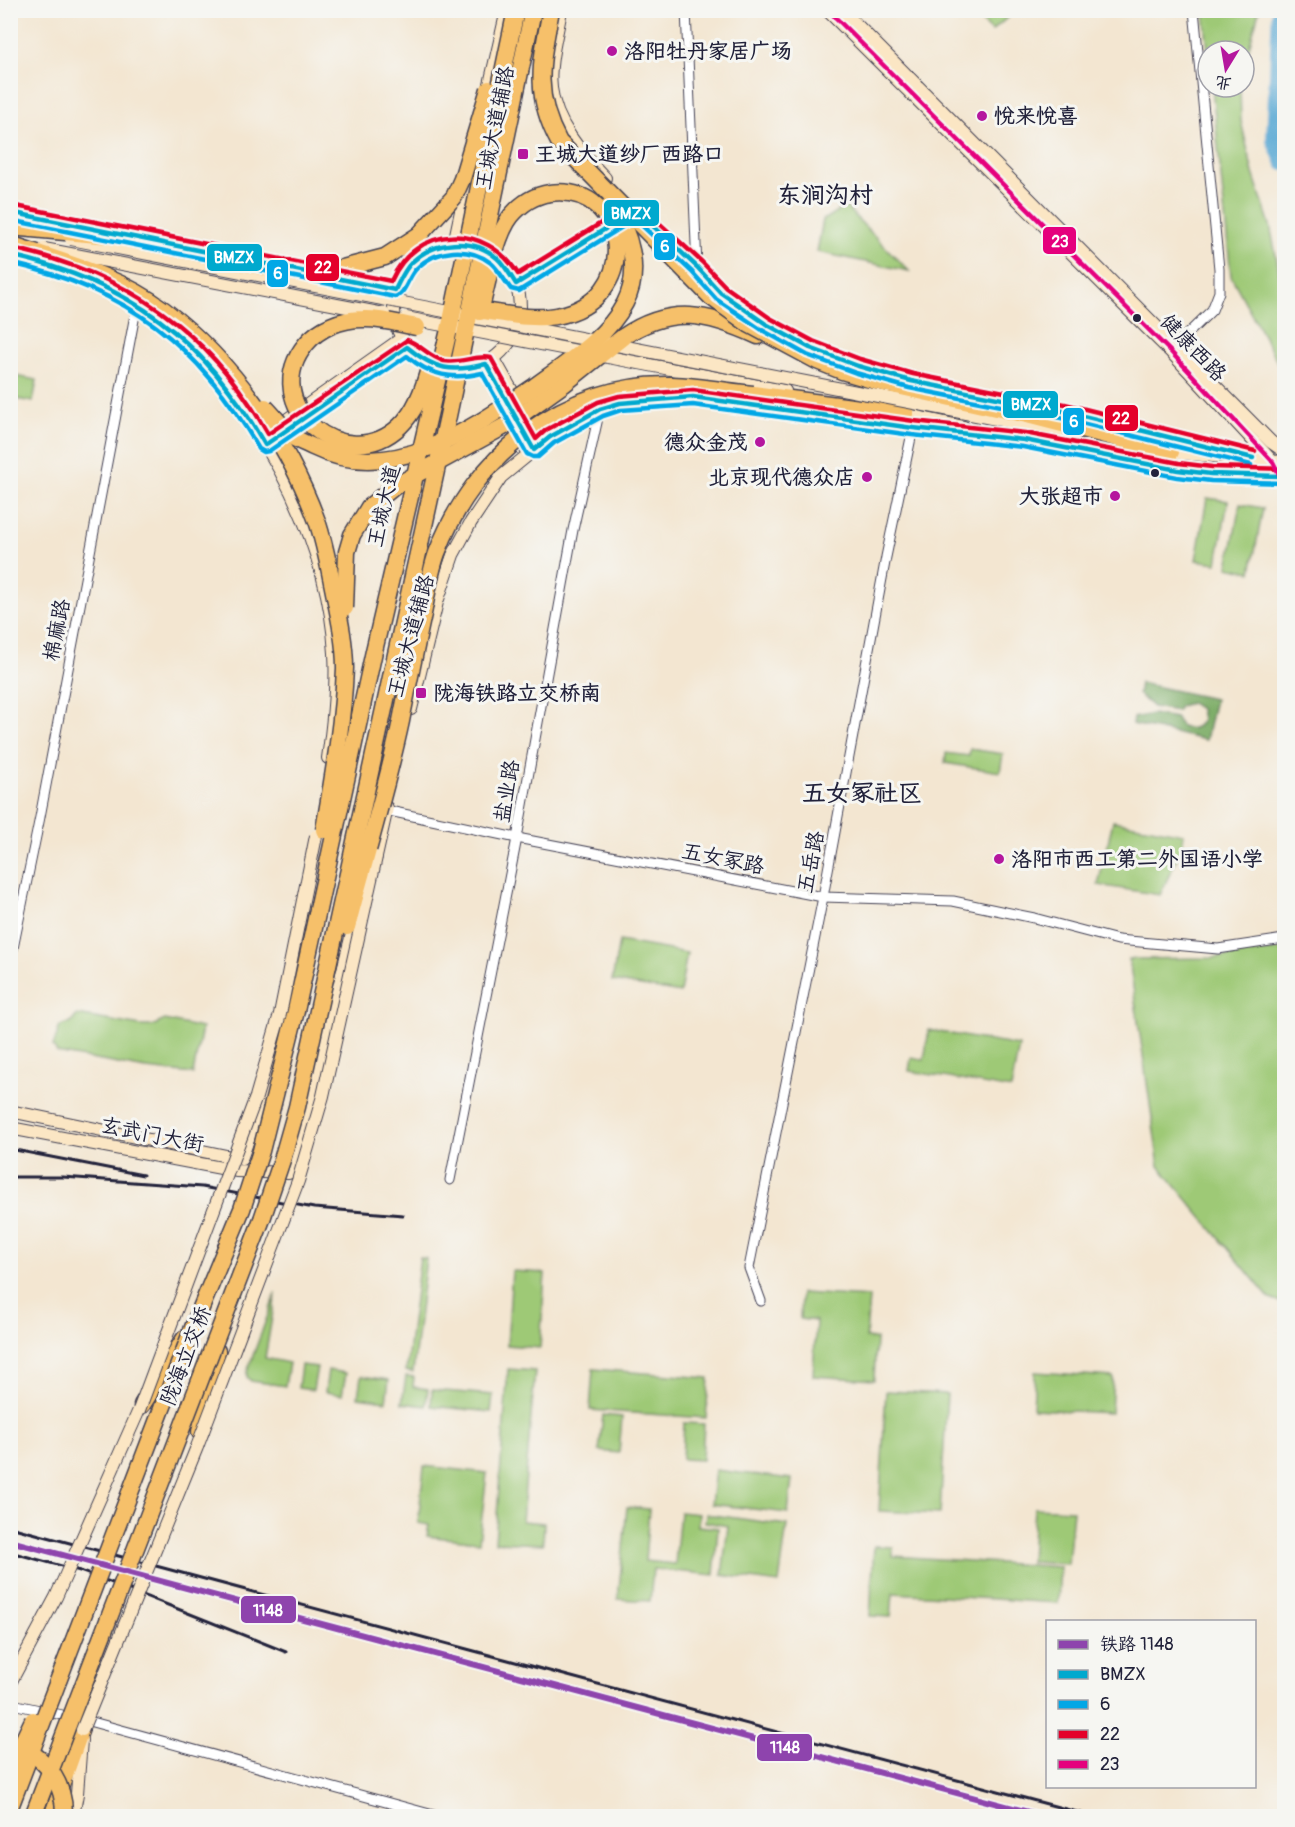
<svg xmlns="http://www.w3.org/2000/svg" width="1295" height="1827" font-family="Pangolin,'LXGW WenKai TC',sans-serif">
<rect width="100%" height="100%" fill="#f6f6f2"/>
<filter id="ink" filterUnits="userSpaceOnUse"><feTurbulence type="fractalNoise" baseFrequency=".0167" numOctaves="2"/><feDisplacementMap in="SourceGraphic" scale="12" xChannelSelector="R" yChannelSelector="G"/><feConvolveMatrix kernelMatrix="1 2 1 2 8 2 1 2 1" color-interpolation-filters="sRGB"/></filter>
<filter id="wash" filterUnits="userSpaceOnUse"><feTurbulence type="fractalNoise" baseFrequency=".008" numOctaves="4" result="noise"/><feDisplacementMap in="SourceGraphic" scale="24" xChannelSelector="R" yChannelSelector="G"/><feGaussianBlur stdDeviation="1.35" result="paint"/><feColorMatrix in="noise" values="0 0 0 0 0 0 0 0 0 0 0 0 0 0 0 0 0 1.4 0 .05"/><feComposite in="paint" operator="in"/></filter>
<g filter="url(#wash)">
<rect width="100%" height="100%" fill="#f3e6d1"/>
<g fill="#9ec976" stroke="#607658" stroke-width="1.5">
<polygon points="971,11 1015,11 992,31"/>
<polygon points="1204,11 1259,11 1244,66 1244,51 1208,52"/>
<polygon points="1212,87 1240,87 1241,121 1253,173 1270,225 1284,296 1284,385 1280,367 1231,276"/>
<polygon points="845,206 909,271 817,252 823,220"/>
<polygon points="10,375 37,380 33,402 11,398"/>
<polygon points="1207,498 1228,501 1217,563 1196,560"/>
<polygon points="1240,504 1263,508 1251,572 1228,567"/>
<polygon points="970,749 1003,754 1000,772 945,763 946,753 969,756"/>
<polygon points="1113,821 1184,834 1182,847 1160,895 1098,885"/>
<polygon points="619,941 687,953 680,993 612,981"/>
<polygon points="1284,949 1284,1304 1270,1299 1159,1166 1129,959 1212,958"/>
<polygon points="77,1015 141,1026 152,1026 165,1020 202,1028 193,1074 146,1069 57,1053 53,1046 60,1026 71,1023"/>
<polygon points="929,1030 1019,1046 1011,1089 909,1071 911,1058 924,1060"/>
<polygon points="420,1257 426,1258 413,1372 406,1371"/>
<polygon points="512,1271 545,1273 540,1348 507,1345"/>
<polygon points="276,1293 265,1358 289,1363 285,1386 251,1381 247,1377 247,1372"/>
<polygon points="801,1293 869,1297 866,1338 876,1339 874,1380 813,1376 816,1321 800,1319"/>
<polygon points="301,1365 317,1367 313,1390 298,1388"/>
<polygon points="508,1369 535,1371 522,1521 544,1523 543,1544 495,1542"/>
<polygon points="593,1369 709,1378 706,1418 590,1410"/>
<polygon points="328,1370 346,1373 342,1395 325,1392"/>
<polygon points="1035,1372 1113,1377 1111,1413 1033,1409"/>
<polygon points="361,1376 389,1380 386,1401 358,1397"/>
<polygon points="406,1376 414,1377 413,1387 428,1389 426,1406 402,1403"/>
<polygon points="432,1390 493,1395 491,1412 431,1406"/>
<polygon points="886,1391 947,1394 940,1514 879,1511"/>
<polygon points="603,1415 622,1417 619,1453 599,1451"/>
<polygon points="684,1423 704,1424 702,1460 682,1459"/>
<polygon points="424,1466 487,1473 479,1542 427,1536 429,1525 418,1523"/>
<polygon points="715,1470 792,1479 788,1513 711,1504"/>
<polygon points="627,1507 649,1509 645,1561 675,1564 680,1512 699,1514 698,1526 718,1528 714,1575 653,1569 650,1601 618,1599"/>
<polygon points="1034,1508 1073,1510 1068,1564 1031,1562"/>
<polygon points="706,1514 787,1525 779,1583 722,1575 728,1526 705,1522"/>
<polygon points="874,1546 893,1547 893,1556 1060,1567 1058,1603 893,1593 891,1617 870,1616"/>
</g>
<path fill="#7ead67" stroke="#506851" stroke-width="1.5" d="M 1140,683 L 1215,699 L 1206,740 L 1132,724 L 1133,718 L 1153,714 L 1176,718 C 1182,731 1195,732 1202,720 L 1200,709 L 1191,703 L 1180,706 L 1177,711 L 1153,707 L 1138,694 Z"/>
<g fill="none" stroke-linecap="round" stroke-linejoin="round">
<polyline stroke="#5aa9d4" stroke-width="16" points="1280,10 1274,140 1284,163"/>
</g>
</g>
<g filter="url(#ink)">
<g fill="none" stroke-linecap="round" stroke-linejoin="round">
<defs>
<g id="street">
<polyline points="686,10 697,267"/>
<polyline points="1172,349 1212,310 1219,292 1219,269 1194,10"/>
<polyline points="380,809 517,838 823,897 953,901 1034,918 1118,940 1218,949 1284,939"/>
<polyline points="10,963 40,817 137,304"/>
<polyline points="450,1180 517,838 573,530 600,409"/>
<polyline points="761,1301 749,1268 823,897 886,557 913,428"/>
<polyline points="10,1707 17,1705 85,1720 437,1816"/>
</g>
<g id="secondary">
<path d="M 561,10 C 557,35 548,63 551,88 C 555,123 581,153 605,178"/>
<polyline points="827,10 1170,351 1273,462 1284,485"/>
<polyline points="842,10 1271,442 1284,451"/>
<polyline points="487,97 507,10"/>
<polyline points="10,212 88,228"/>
<polyline points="642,216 697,267 721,293 766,324 810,348 858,366 911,381 1063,411 1170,439 1273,462 1284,461"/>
<circle cx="457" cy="307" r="63"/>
<polyline points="454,244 468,178"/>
<polyline points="10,255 47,264"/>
<path d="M 81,275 C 123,295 165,319 198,352 C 220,374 236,399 253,425 C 298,494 330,570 335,653 C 337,687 333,724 328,758"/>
<polyline points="320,275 395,290"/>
<polyline points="516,284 617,221"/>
<polyline points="494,359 542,444"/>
<polyline points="639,363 785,391"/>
<polyline points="486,364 534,450"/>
<polyline points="899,413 964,427"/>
<polyline points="275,428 401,339"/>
<polyline points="281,434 407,347"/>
<polyline points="1171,452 1224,457"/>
<polyline points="411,709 437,602 453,555 471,522 501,477 534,450 550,437 600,409 620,403 693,397 913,428 1024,440 1178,470 1211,474 1284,476"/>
<polyline points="376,857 387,808"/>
<path d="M 10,1111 L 241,1159 C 258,1112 274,1067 284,1018"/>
<polyline points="10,1128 237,1171 288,1173 312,1093 356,918"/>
<polyline points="73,1816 77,1794 81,1740"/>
</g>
<polyline id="primary" points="51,1816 82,1730"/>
<g id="highway">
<path d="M 623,337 C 671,304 709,314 758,336"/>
<polyline points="753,394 906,414"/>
<polyline points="142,1405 185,1338"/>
<polyline points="200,1432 217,1351"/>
</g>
</defs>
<use href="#street" stroke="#413f52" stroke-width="11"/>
<use href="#secondary" stroke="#413f52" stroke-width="14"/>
<use href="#primary" stroke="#413f52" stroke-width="16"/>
<use href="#highway" stroke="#413f52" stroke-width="19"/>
<use href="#street" stroke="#fff" stroke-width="9"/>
<use href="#secondary" stroke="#fbe6c4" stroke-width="12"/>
<use href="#primary" stroke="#f6c06b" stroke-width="14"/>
<use href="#highway" stroke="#f6c06b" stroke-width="16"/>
<g stroke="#22223b" stroke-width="3">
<polyline points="10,1149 143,1175"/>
<polyline points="10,1177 63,1177 202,1187 314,1208 403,1215"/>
<polyline points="10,1527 1092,1816"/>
<polyline points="10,1552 80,1571 110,1582 286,1652"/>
</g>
<defs>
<g id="secondary-bridge">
<polyline points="71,239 460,314"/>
<polyline points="44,249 384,314"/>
<polyline points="406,318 639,363"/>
<polyline points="477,318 1058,431"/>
<polyline points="10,1683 56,1597 139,1410 256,1097 280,1014 316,836"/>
<polyline points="82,1730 197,1447 298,1181 323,1096 376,857"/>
</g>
<g id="highway-bridge">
<path d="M 551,10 C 541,62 533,94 559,142 L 711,297 L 750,325 L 817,361 L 842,371 L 879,382 L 1027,415 L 1171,452"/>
<polyline points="10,227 109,236 271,269 331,271 385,257 419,235 454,197 462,179 489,89"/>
<path d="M 10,244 C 63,262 119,276 164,310 C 233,362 287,440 317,521 C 325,544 329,568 334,592 C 339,616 345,643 345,668 C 343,722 333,777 324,830"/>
<path d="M 480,312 C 487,286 495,236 511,216 C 521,204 535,195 550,193 C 629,183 644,301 556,316 C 532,320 506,314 483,311"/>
<path d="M 417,327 C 400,324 380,318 363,319 C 341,319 319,328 306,344 C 256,405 345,478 400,426 C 416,411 425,385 430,364"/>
<path d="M 265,407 C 274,416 283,428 293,437 C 299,441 307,444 313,447 C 391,486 472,429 535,386 C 565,364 608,337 625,303 C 642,270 630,233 611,204"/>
<polyline points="345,608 347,552 352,535 369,507 395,486 505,426 564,384 623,337"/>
<path d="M 347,927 C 365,858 386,791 401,721 C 408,686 415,650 423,614 C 427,594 430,572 437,553 C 473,456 566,382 672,385 C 699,386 726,391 753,394"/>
<path d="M 22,1747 C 49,1761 65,1786 64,1816"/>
<polyline points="10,1768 33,1720"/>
<polyline points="10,1807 194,1325 242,1209 261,1151 296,1011 374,651 451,321 516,10"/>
<polyline points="33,1816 262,1219 282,1160 297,1107 448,416 533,10"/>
</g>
</defs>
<use href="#secondary-bridge" stroke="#413f52" stroke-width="14" stroke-linecap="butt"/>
<use href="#highway-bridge" stroke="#413f52" stroke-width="19" stroke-linecap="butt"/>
<use href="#secondary-bridge" stroke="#fbe6c4" stroke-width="12"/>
<use href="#highway-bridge" stroke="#f6c06b" stroke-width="16"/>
<defs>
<g id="bus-1">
<path d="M 10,212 L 395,290 C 400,280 404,270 412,262 C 434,241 473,237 497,258 C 505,265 510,275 516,284 L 636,210 L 697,267 L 721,293 L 766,324 L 810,348 L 858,366 L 911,381 L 1063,411 L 1253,458"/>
<path d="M 10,255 C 129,282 205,339 265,445 L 407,347 C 435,370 452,373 486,364 L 534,450 L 550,437 L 600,409 L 620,403 L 693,397 L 913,428 L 1024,440 L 1178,470 L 1211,474 L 1280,476 L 1284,485"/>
</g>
<g id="bus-2">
<path d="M 10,220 L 395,297 C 406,294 408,276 417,268 C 436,249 469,246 491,263 C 499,270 504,280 511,289 L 519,291 L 635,219 L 692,272 L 716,299 L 762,330 L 807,355 L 856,373 L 909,388 L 1061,418 L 1251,465"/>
<path d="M 10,263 C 128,289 199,345 259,449 L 264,452 L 269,451 L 407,356 C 430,376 453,380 482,373 L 527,454 L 533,457 L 538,457 L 554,443 L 603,416 L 621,410 L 693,405 L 912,435 L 1023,447 L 1177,477 L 1211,481 L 1284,483"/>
</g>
<g id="bus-3">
<path d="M 11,205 L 391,281 C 416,224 486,222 518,274 L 632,204 L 637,203 L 702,262 L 726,287 L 770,318 L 813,341 L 860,359 L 913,374 L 1065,404 L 1255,451"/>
<path d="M 12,248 C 126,273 210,331 268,434 L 407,340 C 420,344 429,357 444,361 C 460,364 479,354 491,358 L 536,439 L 546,430 L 598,402 L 619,396 L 693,390 L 914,421 L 1025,433 L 1179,463 L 1212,467 L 1284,469"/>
</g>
<polyline id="bus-4" points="828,10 1170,351 1273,462 1280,476 1284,476"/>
</defs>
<use href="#bus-1" stroke="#f6f6f2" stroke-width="9"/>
<use href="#bus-2" stroke="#f6f6f2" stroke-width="9"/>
<use href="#bus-3" stroke="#f6f6f2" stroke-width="9"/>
<use href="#bus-4" stroke="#f6f6f2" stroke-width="9"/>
<use href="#bus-1" stroke="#00a9ce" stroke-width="4.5"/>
<use href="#bus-2" stroke="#02a7e6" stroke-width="4.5"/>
<use href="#bus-3" stroke="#e4002b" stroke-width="4.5"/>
<use href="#bus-4" stroke="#e5007d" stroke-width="4.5"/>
<defs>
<polyline id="rail-1" points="10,1541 1043,1816"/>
</defs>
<use href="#rail-1" stroke="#f6f6f2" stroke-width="10"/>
<use href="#rail-1" stroke="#8e44ad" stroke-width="6"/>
</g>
</g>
<g fill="#b5179e" stroke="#f6f6f2" stroke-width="2">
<circle cx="612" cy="51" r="6"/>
<circle cx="982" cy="116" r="6"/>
<rect x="517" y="148" width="12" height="12" rx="3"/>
<circle cx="760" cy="442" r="6"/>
<circle cx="867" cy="477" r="6"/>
<circle cx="1115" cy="496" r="6"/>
<rect x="415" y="687" width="12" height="12" rx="3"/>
<circle cx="999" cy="859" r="6"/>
</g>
<g fill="#22223b" stroke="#f6f6f2" stroke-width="2">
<circle cx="1137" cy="318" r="5"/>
<circle cx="1155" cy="473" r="5"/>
</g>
<g text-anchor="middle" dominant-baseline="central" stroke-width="6" stroke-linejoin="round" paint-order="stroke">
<g font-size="21" font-weight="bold" fill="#22223b" stroke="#f6f6f2" text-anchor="start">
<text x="624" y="51">洛阳牡丹家居广场</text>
<text x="994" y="116">悦来悦喜</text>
<text x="535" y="154">王城大道纱厂西路口</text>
<text x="748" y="442" text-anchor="end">德众金茂</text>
<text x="855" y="477" text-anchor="end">北京现代德众店</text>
<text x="1103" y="496" text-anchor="end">大张超市</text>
<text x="433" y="693">陇海铁路立交桥南</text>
<text x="1011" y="859">洛阳市西工第二外国语小学</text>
</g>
<g font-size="21" fill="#22223b" stroke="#f6f6f2">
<text transform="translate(495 128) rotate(-79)">王城大道辅路</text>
<text transform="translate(1193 348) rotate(46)">健康西路</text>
<text transform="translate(384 506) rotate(-77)">王城大道</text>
<text transform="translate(57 630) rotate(-79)">棉麻路</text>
<text transform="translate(411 636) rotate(-75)">王城大道辅路</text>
<text transform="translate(507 791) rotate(-80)">盐业路</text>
<text transform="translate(723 859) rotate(11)">五女冢路</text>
<text transform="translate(811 862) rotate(-79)">五岳路</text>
<text transform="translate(152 1135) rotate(11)">玄武门大街</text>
<text transform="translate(186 1356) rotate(-69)">陇海立交桥</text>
</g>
<g font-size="24" font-weight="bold" fill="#22223b" stroke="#f6f6f2">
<text x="825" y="195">东涧沟村</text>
<text x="862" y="793">五女冢社区</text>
</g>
</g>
<g stroke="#f6f6f2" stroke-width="2">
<rect x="603" y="199" width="57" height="28" rx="6" fill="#00a9ce"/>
<rect x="1042" y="226" width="35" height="29" rx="6" fill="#e5007d"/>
<rect x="653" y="232" width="23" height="29" rx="6" fill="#02a7e6"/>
<rect x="206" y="243" width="57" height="29" rx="6" fill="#00a9ce"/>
<rect x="305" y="253" width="35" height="29" rx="6" fill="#e4002b"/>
<rect x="266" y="259" width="23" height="29" rx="6" fill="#02a7e6"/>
<rect x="1002" y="390" width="57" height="29" rx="6" fill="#00a9ce"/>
<rect x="1104" y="404" width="35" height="28" rx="6" fill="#e4002b"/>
<rect x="1062" y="407" width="23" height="29" rx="6" fill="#02a7e6"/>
<rect x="240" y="1595" width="57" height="29" rx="6" fill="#8e44ad"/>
<rect x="756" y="1733" width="57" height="29" rx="6" fill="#8e44ad"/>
</g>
<g font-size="16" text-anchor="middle" font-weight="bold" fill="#fff">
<text x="631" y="219">BMZX</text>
<text x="1060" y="247">23</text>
<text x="665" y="252">6</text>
<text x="234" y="263">BMZX</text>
<text x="323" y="273">22</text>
<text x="278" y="279">6</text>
<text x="1031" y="410">BMZX</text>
<text x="1121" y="424">22</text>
<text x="1074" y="427">6</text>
<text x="268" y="1616">1148</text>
<text x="785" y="1753">1148</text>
</g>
<rect width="1295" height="1827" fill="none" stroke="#f6f6f2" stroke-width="36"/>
<rect x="1046" y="1620" width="210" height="168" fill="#f6f6f2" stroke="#a1a1a9" stroke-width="1.5"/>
<rect x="1058" y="1640" width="30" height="9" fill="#8e44ad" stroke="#a1a1a9" stroke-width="1.5"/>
<text x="1100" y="1650" font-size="18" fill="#22223b">铁路 1148</text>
<rect x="1058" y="1670" width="30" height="9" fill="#00a9ce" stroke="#a1a1a9" stroke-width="1.5"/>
<text x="1100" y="1680" font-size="18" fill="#22223b">BMZX</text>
<rect x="1058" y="1700" width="30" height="9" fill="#02a7e6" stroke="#a1a1a9" stroke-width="1.5"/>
<text x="1100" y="1710" font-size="18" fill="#22223b">6</text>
<rect x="1058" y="1730" width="30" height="9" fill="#e4002b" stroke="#a1a1a9" stroke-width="1.5"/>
<text x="1100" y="1740" font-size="18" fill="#22223b">22</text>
<rect x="1058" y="1760" width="30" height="9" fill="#e5007d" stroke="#a1a1a9" stroke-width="1.5"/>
<text x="1100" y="1770" font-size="18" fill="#22223b">23</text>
<g transform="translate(1226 69) rotate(191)"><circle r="28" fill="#f6f6f2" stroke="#a1a1a9" stroke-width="1.5"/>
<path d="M0-4.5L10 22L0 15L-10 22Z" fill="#b5179e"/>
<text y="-9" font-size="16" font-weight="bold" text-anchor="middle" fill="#22223b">北</text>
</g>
</svg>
